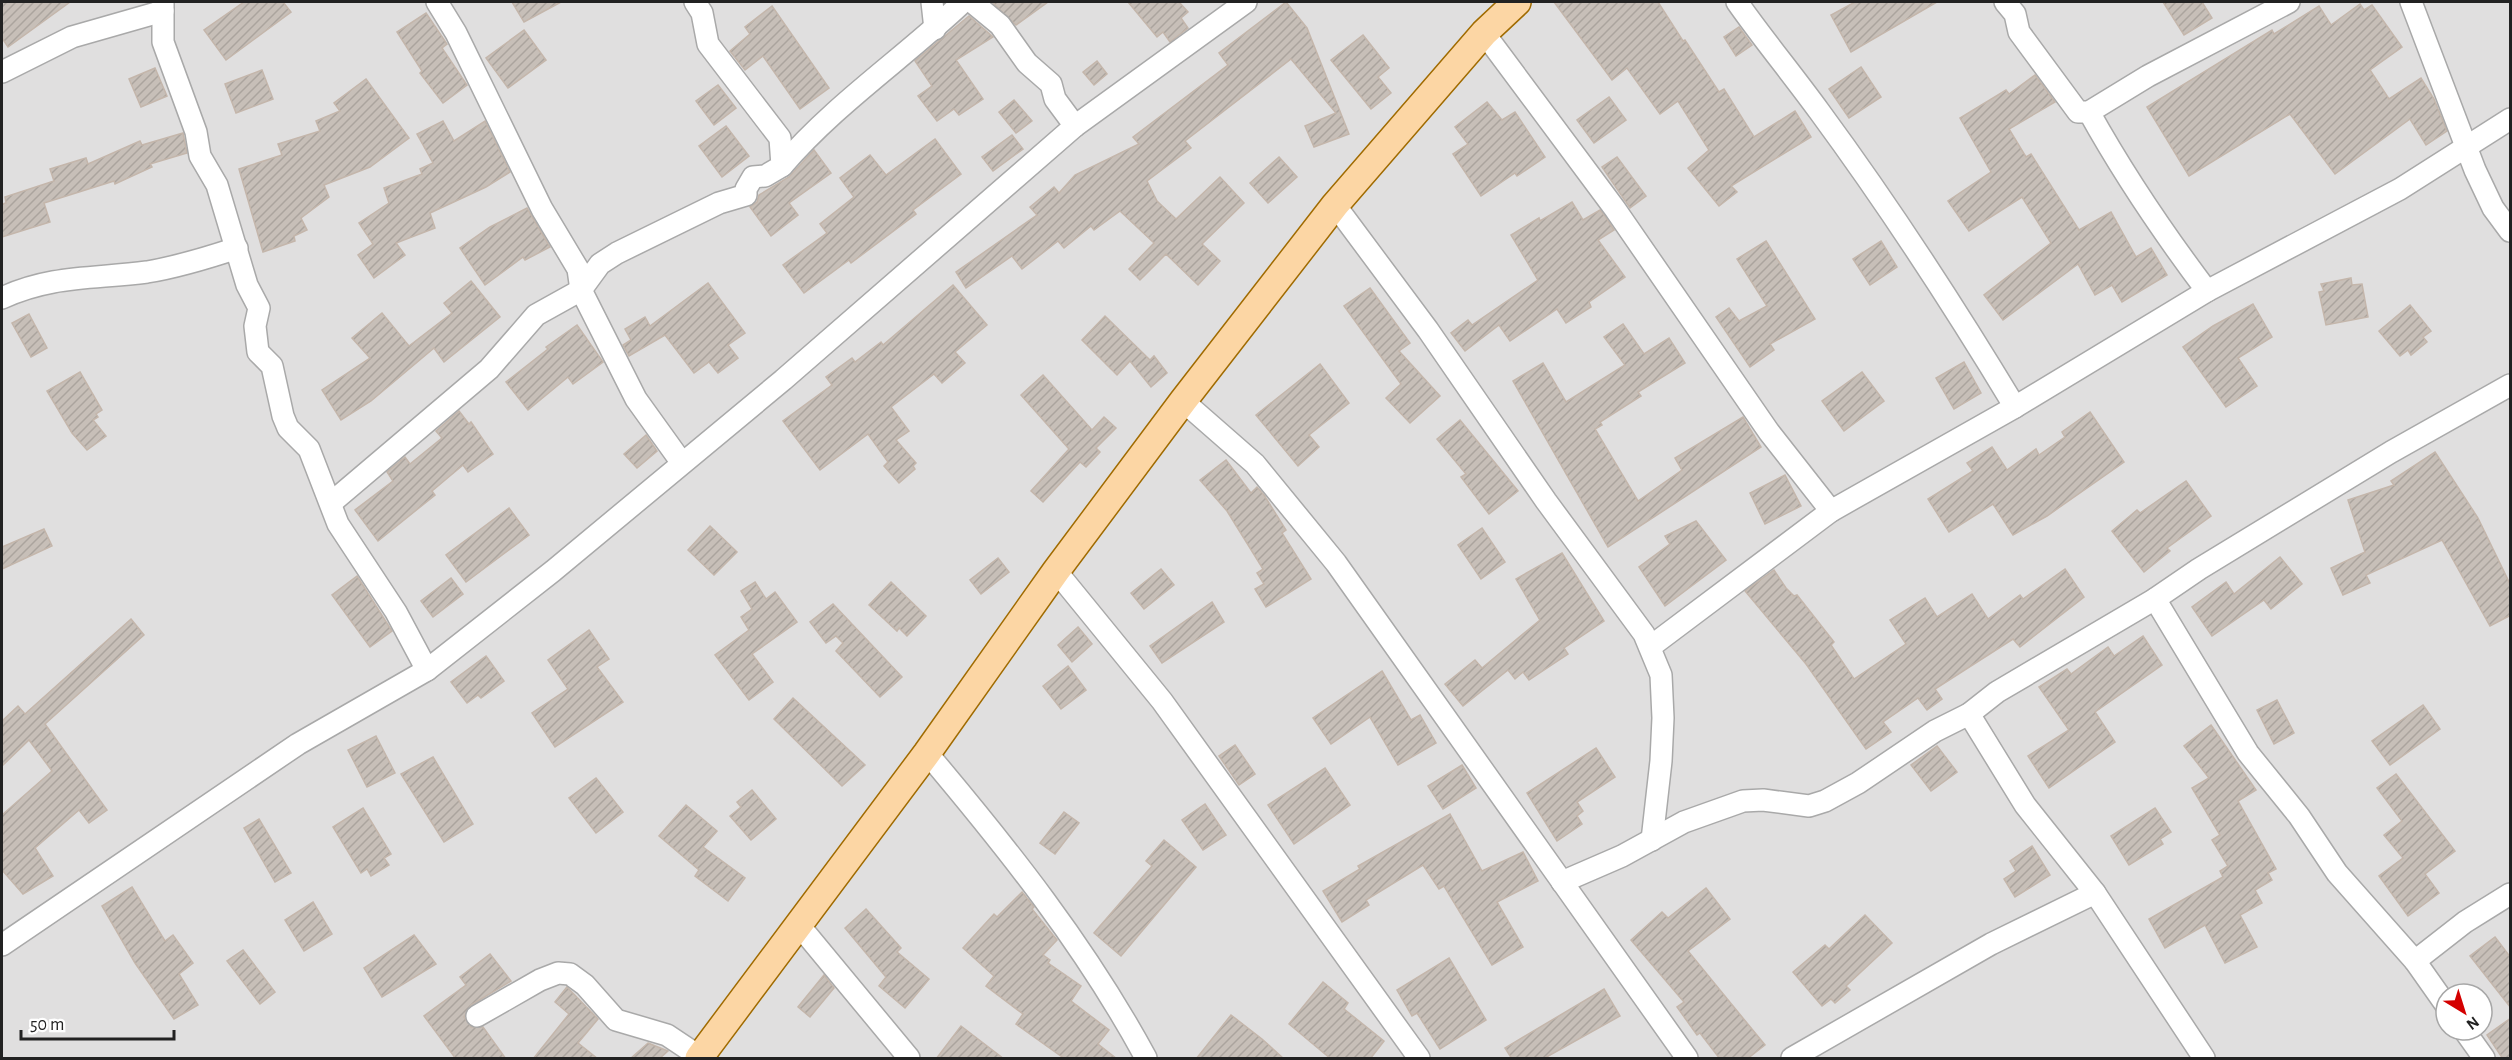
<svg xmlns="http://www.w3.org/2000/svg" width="2512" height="1060" font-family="'Alegreya Sans',sans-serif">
<defs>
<pattern id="building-hatch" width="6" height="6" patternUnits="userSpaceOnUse" patternTransform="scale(1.5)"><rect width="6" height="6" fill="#c7bfb8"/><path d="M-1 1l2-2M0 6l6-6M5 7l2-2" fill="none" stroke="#aba49e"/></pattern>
</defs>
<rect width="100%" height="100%" fill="#f2efe9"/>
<path fill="#e0dfdf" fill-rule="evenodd" d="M 2,2 L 2510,2 L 2510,1058 L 2,1058 ZM 2446,994 L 2482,994 L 2482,1030 L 2446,1030 Z"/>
<g fill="url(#building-hatch)" stroke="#c4b6ab" stroke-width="1.5">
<polygon points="2,2 70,2 8,47 2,38"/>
<polygon points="244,2 283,2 291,12 226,60 204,30"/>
<polygon points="512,2 561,2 524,22"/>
<polygon points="992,2 1048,2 1016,25"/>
<polygon points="1128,2 1179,2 1188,12 1181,18 1188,28 1170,42 1163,32 1157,37"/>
<polygon points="1286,2 1307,28 1349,134 1314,147 1305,126 1336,113 1291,59 1185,141 1191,148 1147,181 1157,201 1176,219 1220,177 1244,203 1202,244 1220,261 1198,285 1166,254 1140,280 1129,269 1154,243 1120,211 1094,230 1091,226 1064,248 1058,241 1022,269 1012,256 966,288 956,272 1037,215 1030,207 1054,187 1059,193 1075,175 1139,144 1133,137 1228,65 1219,53"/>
<polygon points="1554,2 1658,2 1683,41 1685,40 1719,92 1724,89 1754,137 1795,111 1811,137 1731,186 1737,192 1719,206 1688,168 1709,150 1678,101 1660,114 1627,68 1612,80"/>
<polygon points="1855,2 1937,2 1851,52 1831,15"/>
<polygon points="2163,2 2202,2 2212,18 2184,35"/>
<polygon points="2360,4 2364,10 2372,5 2402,47 2370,70 2389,99 2421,78 2434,99 2447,131 2426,145 2410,119 2335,174 2290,114 2189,176 2147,107 2272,30 2274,34 2319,6 2331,25"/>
<polygon points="772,6 829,88 800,109 763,56 745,70 730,51 750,34 745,27"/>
<polygon points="426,13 447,44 442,48 467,85 443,103 420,73 422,71 397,32"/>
<polygon points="969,16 993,37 956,60 983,99 959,115 954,109 937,121 918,96 932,86 915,61"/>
<polygon points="1739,27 1752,45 1736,56 1724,37"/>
<polygon points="524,30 546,60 508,88 486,58"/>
<polygon points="1363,35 1389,68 1378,77 1391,93 1371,109 1331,60"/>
<polygon points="1097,61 1107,74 1094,85 1083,72"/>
<polygon points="1861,67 1881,97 1849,118 1829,89"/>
<polygon points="155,68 167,96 141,107 129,79"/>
<polygon points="262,70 273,99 236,113 225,84"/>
<polygon points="2035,75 2055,102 2009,129 2026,157 2031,154 2079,230 2111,212 2136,257 2151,248 2167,275 2122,302 2112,285 2095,295 2078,264 2003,320 1984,295 2051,243 2022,197 1969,231 1948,201 1991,172 1960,118 2006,90 2009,94"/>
<polygon points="366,79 409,138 370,167 324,185 329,197 301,218 307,230 294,236 295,241 263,252 239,169 282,155 278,144 320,131 316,121 340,111 334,103"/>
<polygon points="718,85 736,108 714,125 696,101"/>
<polygon points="1609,97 1626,120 1594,143 1577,120"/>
<polygon points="1014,100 1032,121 1016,133 999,112"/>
<polygon points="1487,102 1502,120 1515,112 1545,157 1517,176 1515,173 1481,196 1453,154 1468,144 1455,127"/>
<polygon points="443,121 454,141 485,121 510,172 486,187 430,213 435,228 396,243 405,255 374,278 358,255 373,244 359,223 389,203 384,188 422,174 420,169 433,163 417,134"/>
<polygon points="726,126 749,156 722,177 699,146"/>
<polygon points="183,133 187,153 150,164 152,167 115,184 114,181 44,203 50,222 2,237 2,204 6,203 5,197 54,181 50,169 86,158 88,164 140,141 142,145"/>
<polygon points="1012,135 1023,149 993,171 982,157"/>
<polygon points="935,139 961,174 913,210 916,214 851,263 849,260 804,293 783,265 827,233 820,224 854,197 840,178 870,155 886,175"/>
<polygon points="814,150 831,173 789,203 798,215 771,236 750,207 757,202 759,195 789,177"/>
<polygon points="1279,157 1297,177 1268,203 1250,183"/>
<polygon points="1617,157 1646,196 1630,208 1602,167"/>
<polygon points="1572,202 1583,220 1600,210 1605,216 1614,230 1598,240 1625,277 1589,302 1591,307 1566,323 1557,309 1510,341 1499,325 1465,351 1451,333 1468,320 1472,325 1538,280 1511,235 1539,218 1540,221"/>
<polygon points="527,208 550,247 525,260 523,257 485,285 460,248 490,227"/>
<polygon points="1766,241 1815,319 1770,344 1774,350 1750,367 1716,317 1729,308 1739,321 1767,306 1737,259"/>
<polygon points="1881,241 1897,267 1870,285 1853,259"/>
<polygon points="2351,278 2352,285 2362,284 2368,317 2326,325 2319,292 2324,291 2321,284"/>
<polygon points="471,281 500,317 444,362 434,348 371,401 341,420 322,390 370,358 352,338 382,313 409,346 452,313 444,303"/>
<polygon points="708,283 745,333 728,345 738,358 718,373 709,362 694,373 665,335 629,356 623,345 631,340 625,329 645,317 650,326"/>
<polygon points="953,285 987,325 955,352 965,363 942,383 934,374 891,407 909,431 896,440 916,463 913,466 915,469 899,483 884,466 888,462 868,434 820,470 783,421 832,385 826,377 852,358 855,362 881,342 883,345"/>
<polygon points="1370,288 1410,343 1399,351 1440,396 1410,423 1386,398 1401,384 1344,306"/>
<polygon points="2253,304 2272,337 2238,358 2257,386 2226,407 2183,347 2213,326"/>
<polygon points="2410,305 2431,331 2423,337 2427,342 2411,355 2408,350 2400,356 2379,331"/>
<polygon points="29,314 47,348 31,357 12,323"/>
<polygon points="1105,316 1150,360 1154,356 1167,373 1151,387 1130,361 1117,375 1082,340"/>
<polygon points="1623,324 1644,354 1669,338 1685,363 1638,392 1641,396 1600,422 1602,425 1595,429 1638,501 1682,470 1675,458 1743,417 1761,447 1608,547 1513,381 1543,363 1566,402 1625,365 1604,337"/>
<polygon points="577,325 603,362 573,384 568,377 528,410 506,382 548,349 546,347"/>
<polygon points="1964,362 1981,393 1954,409 1936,378"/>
<polygon points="1320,364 1349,403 1309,435 1319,447 1298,466 1256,415"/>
<polygon points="80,372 102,410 96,414 98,417 93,420 106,436 87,450 72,433 47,391"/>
<polygon points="1862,372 1884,401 1844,431 1822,401"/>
<polygon points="1043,375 1092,430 1104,417 1116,428 1096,448 1100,452 1086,467 1080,462 1043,502 1031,491 1069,449 1021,395"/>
<polygon points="459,411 469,424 471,422 493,454 468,472 463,465 432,491 435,495 378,541 355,510 393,481 387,472 405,457 410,464 442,438 436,431"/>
<polygon points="2090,412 2124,462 2047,516 2013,535 1993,504 1949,532 1928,499 1973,471 1967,463 1992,447 2007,470 2036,449 2039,455 2065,437 2062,432"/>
<polygon points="1460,420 1518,491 1489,514 1461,477 1466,474 1437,439"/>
<polygon points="646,435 657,451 637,468 624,454"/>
<polygon points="2435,452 2478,518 2511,586 2511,615 2490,626 2442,540 2366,575 2370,583 2343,595 2331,568 2365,552 2348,500 2394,485 2391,481"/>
<polygon points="1226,460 1251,493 1257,487 1264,495 1286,530 1282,533 1311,579 1266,607 1255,589 1264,584 1257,573 1263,569 1227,511 1200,480"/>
<polygon points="1785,475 1801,506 1765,524 1750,493"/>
<polygon points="2186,481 2211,516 2167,548 2170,551 2144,572 2112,531 2137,510 2140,513"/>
<polygon points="509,508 529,535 466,582 446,555"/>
<polygon points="1696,521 1726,560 1665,606 1639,567 1670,544 1665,536"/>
<polygon points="710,526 737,552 714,575 688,550"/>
<polygon points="1482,528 1505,562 1481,579 1458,545"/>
<polygon points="44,529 52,546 2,569 2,547"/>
<polygon points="1562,553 1604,621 1564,648 1568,654 1529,680 1523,672 1515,679 1508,670 1463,706 1445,684 1475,660 1482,668 1540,620 1516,579"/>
<polygon points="2280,557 2302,584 2271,609 2264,600 2212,636 2192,607 2226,582 2234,594"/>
<polygon points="998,558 1009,572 981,594 970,580"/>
<polygon points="1161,569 1174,585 1144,609 1131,593"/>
<polygon points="2065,569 2084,597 2020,647 2013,639 1935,689 1942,699 1927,710 1918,698 1883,722 1891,732 1866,749 1806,664 1745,591 1774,570 1786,588 1794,596 1797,595 1834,642 1831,645 1854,679 1906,644 1890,620 1925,598 1937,617 1972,594 1988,619 2020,595 2023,599"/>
<polygon points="357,576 392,631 370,647 332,595"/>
<polygon points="451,578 463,594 433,617 421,601"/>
<polygon points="755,582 766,599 775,592 797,622 752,654 773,682 749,700 715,655 749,630 741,617 752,609 741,591"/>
<polygon points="891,582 926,616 907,636 899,628 897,631 869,605"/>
<polygon points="1212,602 1224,622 1162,663 1150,646"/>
<polygon points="833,604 902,677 880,697 836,651 843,643 836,636 826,643 810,622"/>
<polygon points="131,619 144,635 45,724 107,810 89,823 79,810 35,848 53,876 23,894 2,870 2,815 52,771 29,740 2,766 2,721 18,706 25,714"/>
<polygon points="1078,627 1092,644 1072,662 1058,645"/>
<polygon points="589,630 609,659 597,667 623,702 555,747 532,713 568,689 548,660"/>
<polygon points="2143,636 2162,665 2095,712 2115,742 2049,788 2028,756 2069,730 2039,687 2067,669 2071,674 2108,647 2114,656"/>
<polygon points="486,656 504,681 481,698 478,695 467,703 451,682"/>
<polygon points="1068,666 1086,690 1061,709 1043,686"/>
<polygon points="1382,671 1411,720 1420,715 1436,743 1398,765 1370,717 1331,744 1313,718"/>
<polygon points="793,698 865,765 842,786 774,719"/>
<polygon points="2277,700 2294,733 2274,744 2257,710"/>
<polygon points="2423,705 2440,729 2390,765 2372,741"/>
<polygon points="2211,725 2256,790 2238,801 2276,869 2268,873 2272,880 2255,890 2262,903 2240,915 2257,947 2225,963 2205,925 2165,948 2149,919 2223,877 2220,871 2228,866 2212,840 2220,835 2192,788 2209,778 2184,746"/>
<polygon points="376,736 395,773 367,787 348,750"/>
<polygon points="1235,745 1255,774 1239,785 1219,756"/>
<polygon points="1937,746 1957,772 1931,791 1911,765"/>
<polygon points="1596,748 1615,777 1577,802 1583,811 1577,816 1582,824 1557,841 1527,793"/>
<polygon points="433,757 473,824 444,842 401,774"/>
<polygon points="1462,765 1476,788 1443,809 1428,786"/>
<polygon points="1325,768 1350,805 1294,844 1268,805"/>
<polygon points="2396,774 2455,851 2425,874 2439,893 2408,916 2379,876 2403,858 2384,835 2402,821 2377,788"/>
<polygon points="596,778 623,812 596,833 569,798"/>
<polygon points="752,790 776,819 751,840 730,816 741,807 737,802"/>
<polygon points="1205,804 1226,835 1203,850 1182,820"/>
<polygon points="686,805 717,831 703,847 745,878 728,901 695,876 699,870 659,836"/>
<polygon points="363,808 391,854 384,858 389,865 371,876 367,869 361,873 333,827"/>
<polygon points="2155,808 2171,832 2160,839 2163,844 2129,865 2111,836"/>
<polygon points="1064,812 1079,823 1055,854 1040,843"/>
<polygon points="1450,814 1482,871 1523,852 1538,881 1497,902 1523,947 1492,965 1444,886 1439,889 1423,865 1366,900 1369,905 1342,922 1323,891 1360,869 1358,866"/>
<polygon points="259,819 291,873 275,882 244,828"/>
<polygon points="1164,840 1196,867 1121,956 1094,933 1152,866 1146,861"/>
<polygon points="2032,846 2050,875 2015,897 2004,879 2016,871 2010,861"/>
<polygon points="132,887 165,941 173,935 193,963 179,974 198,1005 174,1019 135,963 102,906"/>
<polygon points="1706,888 1730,919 1688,951 1765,1045 1747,1059 1720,1059 1700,1033 1697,1035 1677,1007 1684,1002 1631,940 1662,912 1668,918"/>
<polygon points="1022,892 1034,907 1032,909 1057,940 1043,955 1050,960 1048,963 1081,986 1071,1001 1109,1030 1098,1044 1117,1059 1065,1059 1016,1024 1023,1014 986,986 994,976 963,948 994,914 997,917"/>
<polygon points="313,902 332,934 304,951 285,920"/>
<polygon points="866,909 901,948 897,952 929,979 905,1008 879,986 886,977 845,928"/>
<polygon points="1865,915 1892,943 1846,986 1850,990 1835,1003 1831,999 1822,1006 1793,972 1825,945 1829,949"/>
<polygon points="414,935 436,964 382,997 364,968"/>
<polygon points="2495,937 2511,958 2511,1008 2470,956"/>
<polygon points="243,950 275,992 260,1004 227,961"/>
<polygon points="490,954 511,981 471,1005 464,1017 471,1027 483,1027 506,1059 456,1059 424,1016 466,985 460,977"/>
<polygon points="1449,958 1486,1020 1440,1049 1417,1013 1412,1016 1397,990"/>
<polygon points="824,975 834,988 810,1017 798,1007"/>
<polygon points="1323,982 1348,1003 1344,1009 1384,1041 1370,1059 1331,1059 1289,1024"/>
<polygon points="567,987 598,1019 578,1043 598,1059 533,1059 569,1014 555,1002"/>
<polygon points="1604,989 1620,1016 1543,1059 1512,1059 1505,1048"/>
<polygon points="1231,1015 1262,1039 1284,1059 1196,1059"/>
<polygon points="2511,1018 2511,1059 2503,1059 2487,1035"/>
<polygon points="961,1026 1004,1059 936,1059"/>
<polygon points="648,1043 668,1051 659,1059 630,1059"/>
</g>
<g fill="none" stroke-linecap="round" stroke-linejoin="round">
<defs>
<g id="minor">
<polyline points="163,2 163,42 196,132 200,156 217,185 247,285 259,308 255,326 258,352 272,366 283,416 288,428 309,449 338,524 396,612 427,670"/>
<polyline points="437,2 456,33 542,209 578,269 581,290 636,399 682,463"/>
<polyline points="932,2 935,29"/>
<polyline points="972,2 1000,25 1027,63 1051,84 1055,99 1075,126"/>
<path d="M 1737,2 C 1763,39 1792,74 1819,111 C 1889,206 1954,306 2015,407"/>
<polyline points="2005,2 2015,14 2019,32 2078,112 2089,112 2148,76 2289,2"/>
<polyline points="2411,2 2475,170 2493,208 2510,231"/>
<polyline points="1484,33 1615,209 1769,432 1831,511"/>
<polyline points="2,72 72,37 163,11"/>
<path d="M 2089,112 C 2124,175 2164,234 2207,291"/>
<path d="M 782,166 C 835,104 904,58 963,2"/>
<polyline points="1335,205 1428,330 1546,501 1644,634 1661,675 1663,718 1661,761 1652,840"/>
<path d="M 2,298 C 51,275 95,279 147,272 C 177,267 207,258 237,248"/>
<polyline points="1183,401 1255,464 1336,563 1687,1058"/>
<polyline points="331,503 489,369 536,315 581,290 600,264 617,253 719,203 746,195 746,189 753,177 765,176 782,166 780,138 708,44 702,13 695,2"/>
<polyline points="1056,571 1162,701 1419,1058"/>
<polyline points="2155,599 2248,753 2299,816 2337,873 2415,961 2446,1005"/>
<polyline points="1650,647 1831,511 2015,407 2207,291 2400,189 2510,119"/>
<polyline points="1969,714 2025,805 2095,893 2204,1058"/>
<path d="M 927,753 C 1008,849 1086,947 1146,1058"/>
<polyline points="1562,882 1622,856 1684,822 1743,801 1763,800 1809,806 1825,801 1858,783 1935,731 1969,714 1997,692 2155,599 2199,569 2391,452 2510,385"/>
<polyline points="798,924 909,1058"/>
<polyline points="2,945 298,744 427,670 553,571 783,380 1075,126 1246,2"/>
<polyline points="2415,961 2465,922 2510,894"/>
<polyline points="477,1016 540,980 558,973 570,974 585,985 616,1020 667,1035 700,1057"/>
<polyline points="2464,1030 2484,1058"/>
<polyline points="1792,1058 1991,944 2095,893"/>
</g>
<polyline id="major" points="699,1058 927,753 1056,571 1183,401 1335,205 1484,33 1517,2"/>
</defs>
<use href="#minor" stroke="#a9a9a9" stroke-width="24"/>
<use href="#major" stroke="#a06b00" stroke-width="30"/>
<use href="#minor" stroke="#fff" stroke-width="21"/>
<use href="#major" stroke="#fcd6a4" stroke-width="27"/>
</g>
<rect width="2512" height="1060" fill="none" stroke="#222222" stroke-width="6"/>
<g transform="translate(2464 1012) rotate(142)"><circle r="28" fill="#ffffff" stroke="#a7a7a7" stroke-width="1.5"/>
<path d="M0-4.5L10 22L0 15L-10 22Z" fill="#d40000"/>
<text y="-9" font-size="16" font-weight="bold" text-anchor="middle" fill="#222222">N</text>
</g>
<path d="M21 1030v9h153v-9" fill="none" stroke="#222222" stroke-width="3"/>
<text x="30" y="1030" font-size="18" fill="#222222" stroke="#ffffff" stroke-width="4.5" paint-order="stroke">50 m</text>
</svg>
